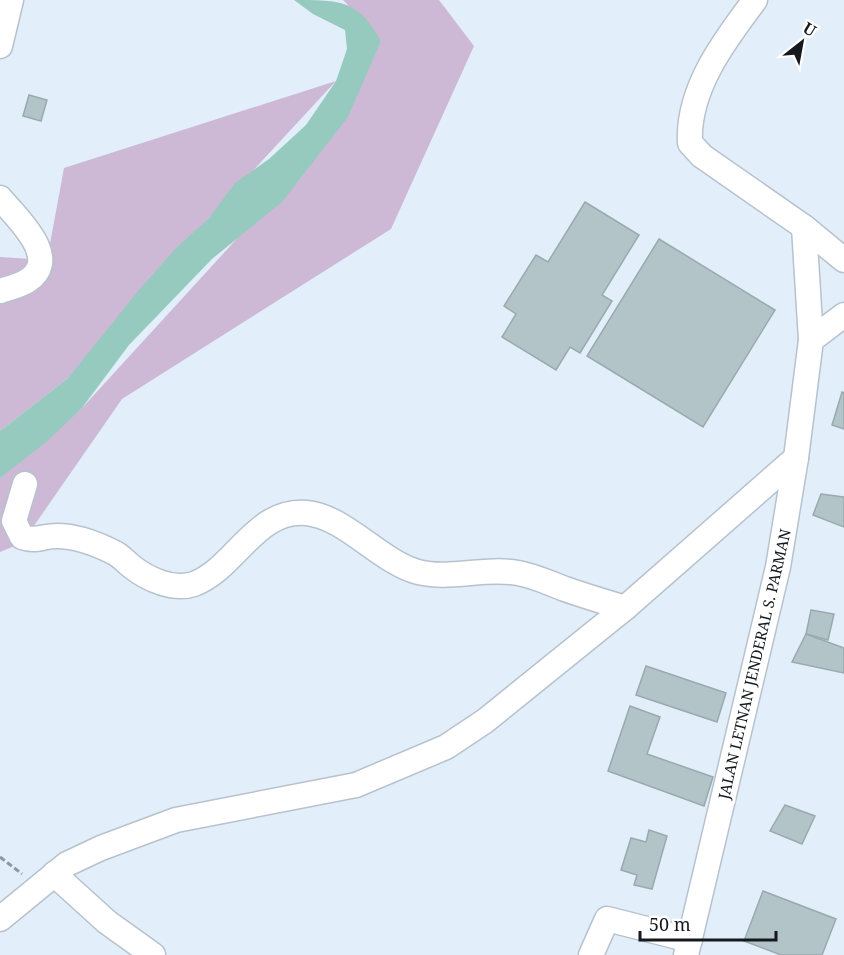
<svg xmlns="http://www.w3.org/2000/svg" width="844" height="955" font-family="'Noto Serif',serif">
<rect width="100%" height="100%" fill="#e2eefa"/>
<g fill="#cdb9d5">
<polygon points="343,0 439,0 474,46 391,229 122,399 22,543 0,552 0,478 82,408 243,232 381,41"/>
<polygon points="336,81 209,218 68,378 0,431 0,257 47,260 64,168"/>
</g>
<path fill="#97cabf" d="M 294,0 C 342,0 358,0 381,41 L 348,117 L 282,202 L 212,259 L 129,345 L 82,408 L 45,443 L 0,478 L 0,431 L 68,378 L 138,291 L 175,249 L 209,218 L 235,183 L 269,159 L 306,125 L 336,81 L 347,49 L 345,30 L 313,14 Z"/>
<g fill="#b2c4c8" stroke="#99aaae" stroke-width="1.5">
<polygon points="29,95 47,100 41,121 23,116"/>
<polygon points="585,202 639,235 602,295 612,301 580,353 570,347 556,370 502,337 516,314 504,306 536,255 548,262"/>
<polygon points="659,239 775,310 703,427 587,356"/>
<polygon points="842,392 844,393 844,429 832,425"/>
<polygon points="821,494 844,497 844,527 813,515"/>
<polygon points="811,610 834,614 828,640 806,634"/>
<polygon points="806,634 844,648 844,673 792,662"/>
<polygon points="646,666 726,693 717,722 636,695"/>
<polygon points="630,706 660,717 647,754 713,777 704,806 608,771"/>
<polygon points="785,805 815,816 802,844 770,831"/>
<polygon points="649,830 667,836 652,889 634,885 637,875 621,870 631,838 646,842"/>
<polygon points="763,891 836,919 822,955 781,955 744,941"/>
</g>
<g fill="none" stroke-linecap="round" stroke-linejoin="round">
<defs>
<g id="minor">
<path d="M 755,0 C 724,41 687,90 690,143 L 702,156 L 804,227 L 844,260"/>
<polyline points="0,46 11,0"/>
<path d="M 0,198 C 16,217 63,259 27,281 C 19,286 9,288 0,291"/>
<polyline points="811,340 844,315"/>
<path d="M 25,484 L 14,521 L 22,537 C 35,542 43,536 57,536 C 75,536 97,544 113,552 C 120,555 125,561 131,566 C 147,579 173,591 194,584 C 236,568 255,509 306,513 C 345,516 380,562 418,572 C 450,580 485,567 518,573 C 535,576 549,583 565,589 C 585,596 605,602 625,608"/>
<polyline points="54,874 107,922 153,955"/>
<polyline points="0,919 67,864 101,848 176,820 356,785 446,747 485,721 625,608 796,458"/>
<polyline points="591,955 607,919 690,940"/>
<polyline points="686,955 778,567 796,458 811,340 804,227"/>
</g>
</defs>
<use href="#minor" stroke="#b7c2cd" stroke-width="27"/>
<polyline stroke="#8f98a0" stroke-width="3" stroke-dasharray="6 3" stroke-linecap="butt" points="0,857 22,874"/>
<use href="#minor" stroke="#fff" stroke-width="24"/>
</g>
<g text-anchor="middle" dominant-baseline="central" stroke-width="6" stroke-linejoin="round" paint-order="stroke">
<g font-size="15" fill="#15191d" stroke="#fff">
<text transform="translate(754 664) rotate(-77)">JALAN LETNAN JENDERAL S. PARMAN</text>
</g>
</g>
<g transform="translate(802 42) rotate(31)" stroke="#ffffff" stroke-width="4.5" paint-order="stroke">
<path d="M0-4.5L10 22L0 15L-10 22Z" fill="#15191d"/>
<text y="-9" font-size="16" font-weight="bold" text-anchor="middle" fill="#15191d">U</text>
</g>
<path d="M640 931v9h136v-9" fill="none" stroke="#15191d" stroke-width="3"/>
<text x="649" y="931" font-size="18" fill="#15191d" stroke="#ffffff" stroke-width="4.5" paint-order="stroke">50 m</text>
</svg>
